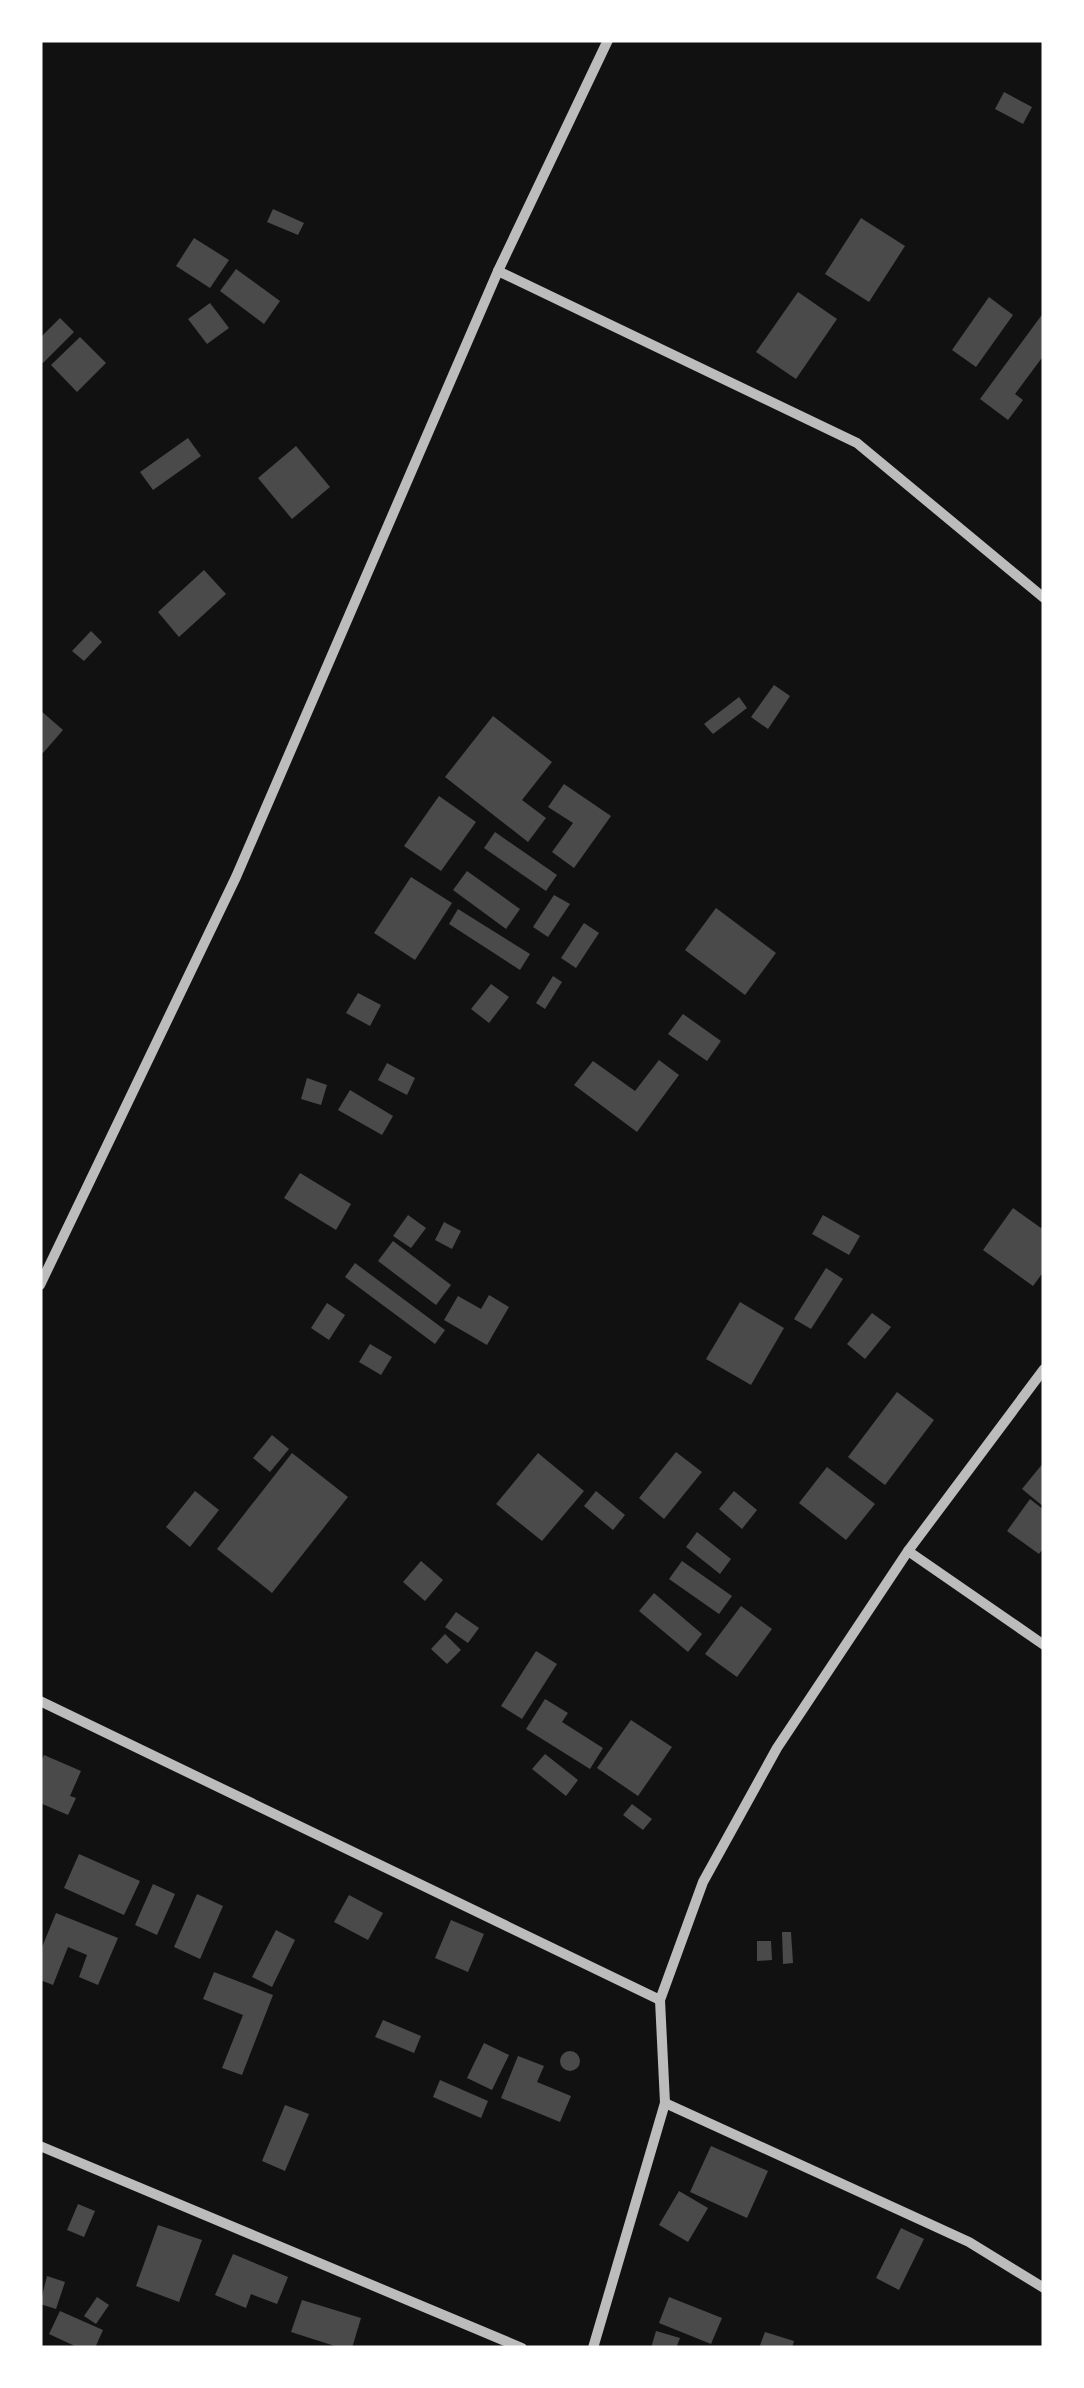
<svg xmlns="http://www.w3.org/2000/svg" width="1084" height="2388" font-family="Figtree,sans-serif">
<rect width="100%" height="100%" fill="#111"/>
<g fill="#4a4a4a">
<polygon points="1004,92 1032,107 1023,124 995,109"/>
<polygon points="273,209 304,223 298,235 267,222"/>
<polygon points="861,218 905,246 869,302 825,274"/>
<polygon points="194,238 229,260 210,288 176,266"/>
<polygon points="236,269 280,301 264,324 220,291"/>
<polygon points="798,292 837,319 796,379 756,352"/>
<polygon points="989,297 1013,315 976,367 952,350"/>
<polygon points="210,303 229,328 207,344 188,319"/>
<polygon points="1044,312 1044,355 1015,394 1023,400 1008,420 980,399"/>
<polygon points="60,318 74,332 43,363 40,359 40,338"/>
<polygon points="80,337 106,363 77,392 51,365"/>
<polygon points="188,438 201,456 153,490 140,472"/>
<polygon points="296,446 330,487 292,519 258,478"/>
<polygon points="204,570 226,594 179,637 158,612"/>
<polygon points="91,631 102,642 84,661 72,651"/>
<polygon points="774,685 790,696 768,729 751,717"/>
<polygon points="739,697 747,708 713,734 704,724"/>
<polygon points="40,710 63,730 43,753 40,750"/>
<polygon points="493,716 552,762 522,800 546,818 528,842 445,777"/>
<polygon points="564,784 611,816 574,868 552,852 573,823 548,807"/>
<polygon points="439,796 476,822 441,871 404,846"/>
<polygon points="495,832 557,875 546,891 484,848"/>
<polygon points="467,871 520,909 506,929 453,890"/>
<polygon points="411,877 452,903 415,960 374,933"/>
<polygon points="554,895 570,904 548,937 533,927"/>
<polygon points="716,908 776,953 745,995 685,950"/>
<polygon points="458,909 530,954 520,970 449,924"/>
<polygon points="584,923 599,933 576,968 561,958"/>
<polygon points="553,976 562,982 545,1009 536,1003"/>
<polygon points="491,984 509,997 489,1023 471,1009"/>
<polygon points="358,993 381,1005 370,1026 346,1013"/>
<polygon points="683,1014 721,1041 707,1061 668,1034"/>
<polygon points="659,1060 679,1075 637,1132 574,1085 593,1061 635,1091"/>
<polygon points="387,1063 415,1078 407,1095 378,1080"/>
<polygon points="307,1078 327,1085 321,1105 301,1099"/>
<polygon points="350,1090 393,1116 382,1135 338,1110"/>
<polygon points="300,1173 351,1204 336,1230 284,1198"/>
<polygon points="1013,1208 1041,1228 1044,1224 1044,1271 1033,1286 983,1250"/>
<polygon points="408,1215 426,1228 411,1248 393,1236"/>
<polygon points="823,1215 860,1236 849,1255 812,1234"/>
<polygon points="444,1222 461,1231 452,1249 435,1240"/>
<polygon points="393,1241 451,1285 436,1305 378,1261"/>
<polygon points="355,1263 445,1330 435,1344 345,1277"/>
<polygon points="826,1268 843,1279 811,1329 794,1319"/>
<polygon points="489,1295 509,1307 487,1345 444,1320 458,1296 481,1309"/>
<polygon points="740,1302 784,1328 751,1385 706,1359"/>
<polygon points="327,1303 345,1315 329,1340 311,1328"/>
<polygon points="872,1313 891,1327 865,1359 847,1344"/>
<polygon points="370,1344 392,1357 381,1375 359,1362"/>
<polygon points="897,1392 934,1420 885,1485 848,1457"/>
<polygon points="272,1435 289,1449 270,1472 253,1458"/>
<polygon points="676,1452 702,1472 664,1519 639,1498"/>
<polygon points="292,1453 348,1497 272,1593 217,1549"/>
<polygon points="538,1453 584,1491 542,1541 496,1504"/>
<polygon points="1044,1462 1044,1507 1022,1489"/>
<polygon points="827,1467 875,1504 846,1540 799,1503"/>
<polygon points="195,1491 219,1510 190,1547 166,1527"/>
<polygon points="596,1491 625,1515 613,1530 584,1506"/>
<polygon points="734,1491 757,1510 742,1529 719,1509"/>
<polygon points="1030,1499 1044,1510 1044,1547 1039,1554 1007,1531"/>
<polygon points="697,1532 731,1559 720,1574 686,1547"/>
<polygon points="421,1561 443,1580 425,1601 403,1582"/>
<polygon points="682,1561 732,1596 719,1614 669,1579"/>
<polygon points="654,1593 702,1634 688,1652 639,1611"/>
<polygon points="741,1606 772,1629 737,1677 705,1654"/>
<polygon points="456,1612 479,1628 468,1643 445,1627"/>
<polygon points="445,1634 461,1650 447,1664 431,1649"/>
<polygon points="536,1651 557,1664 522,1719 501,1706"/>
<polygon points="545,1699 568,1713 562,1722 603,1748 590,1769 526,1729"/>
<polygon points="631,1720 672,1747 638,1796 597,1768"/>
<polygon points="545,1754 578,1780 566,1796 532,1769"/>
<polygon points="44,1755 81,1771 70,1796 76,1798 68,1815 40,1803 40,1764"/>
<polygon points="632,1804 652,1819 643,1830 623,1815"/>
<polygon points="79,1854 140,1881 124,1915 64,1888"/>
<polygon points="153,1884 175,1894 157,1935 135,1925"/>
<polygon points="197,1894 223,1906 200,1959 174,1947"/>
<polygon points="349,1895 383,1913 368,1940 334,1922"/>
<polygon points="56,1913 118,1938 98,1985 79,1977 87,1955 68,1947 53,1985 40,1980 40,1952"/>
<polygon points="451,1920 484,1934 468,1972 435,1958"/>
<polygon points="276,1930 295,1940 272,1987 252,1977"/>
<polygon points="782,1932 791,1932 793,1963 783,1964"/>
<polygon points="757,1941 771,1941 772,1960 757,1961"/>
<polygon points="214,1972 273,1995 242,2075 222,2068 243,2015 203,1999"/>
<polygon points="383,2020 421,2036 414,2053 375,2037"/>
<polygon points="484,2043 509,2055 492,2090 467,2078"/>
<circle cx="570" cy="2061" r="10"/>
<polygon points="518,2056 544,2066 537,2082 571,2096 560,2122 501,2098"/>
<polygon points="440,2080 488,2101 481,2118 433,2097"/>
<polygon points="285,2105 309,2114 285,2171 262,2161"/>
<polygon points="711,2146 768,2171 747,2218 690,2192"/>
<polygon points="679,2191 708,2208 688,2242 659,2225"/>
<polygon points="78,2204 95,2211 84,2237 67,2230"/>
<polygon points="158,2225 202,2240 179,2302 136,2286"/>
<polygon points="901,2228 924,2239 899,2290 876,2278"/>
<polygon points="233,2254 288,2277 277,2304 251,2294 246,2308 215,2295"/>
<polygon points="47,2276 65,2282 56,2309 40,2304"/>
<polygon points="97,2297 109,2305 96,2324 84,2316"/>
<polygon points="669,2297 722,2318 711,2344 659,2323"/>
<polygon points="302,2300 361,2318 352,2348 341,2348 291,2332"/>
<polygon points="60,2311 103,2330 95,2348 79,2348 49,2334"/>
<polygon points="656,2331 680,2338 676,2348 651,2348"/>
<polygon points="765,2332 794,2341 792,2348 759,2348"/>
</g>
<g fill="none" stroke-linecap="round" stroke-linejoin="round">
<g stroke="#bcbcbc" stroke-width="10">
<polyline points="498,271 857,443 1044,598"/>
<polyline points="40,1285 236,877 498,271 608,40"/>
<polyline points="908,1551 1044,1645"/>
<polyline points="40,1701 660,2000"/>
<polyline points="665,2103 969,2242 1044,2288"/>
<polyline points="40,2146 522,2348"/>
<polyline points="593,2348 665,2103 660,2000 703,1882 777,1748 908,1551 1044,1369"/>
</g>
</g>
<rect width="1084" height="2388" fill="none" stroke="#ffffff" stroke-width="85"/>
</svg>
